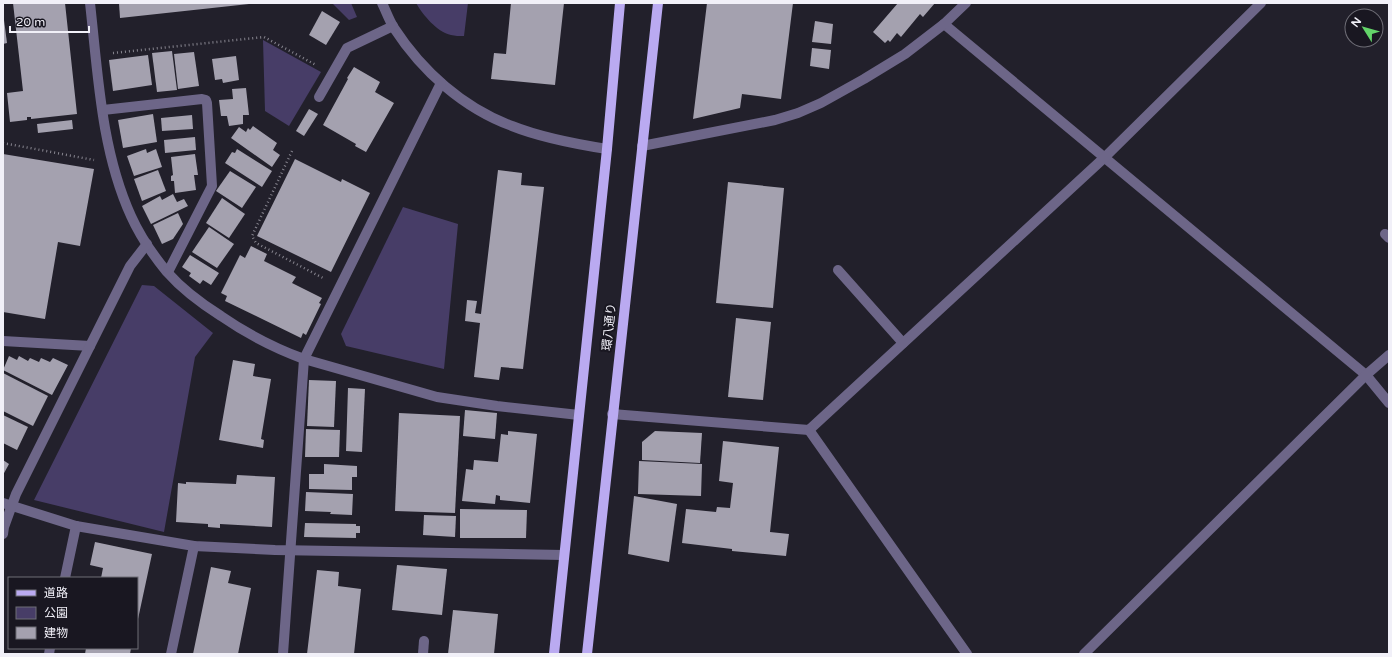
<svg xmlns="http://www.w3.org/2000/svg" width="1392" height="657" font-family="'Varela Round','Noto Sans JP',sans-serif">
<rect width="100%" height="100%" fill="#22202b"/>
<g fill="#473d67">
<polygon points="332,3 351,3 357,17 349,20"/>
<path d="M 416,3 L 468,3 L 464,36 C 459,36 455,36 451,35 C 437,32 423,15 416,3 Z"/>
<polygon points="263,40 321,72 289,126 265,111"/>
<polygon points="403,207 458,224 444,369 346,346 341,334"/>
<polygon points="142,285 154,286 213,333 195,357 164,532 34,500"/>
</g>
<g fill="#a4a1af">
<polygon points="13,3 65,3 77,114 31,119 31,117 27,117 27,120 10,122 7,93 23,91"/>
<polygon points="119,3 249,3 249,4 120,18"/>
<polygon points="511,3 564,3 555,85 491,79 494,53 506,54"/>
<polygon points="707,3 793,3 781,99 742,94 740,108 693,119"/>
<polygon points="898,3 935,3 923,17 920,14 901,37 897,33 890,42 888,40 885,43 873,32"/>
<polygon points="322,11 340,22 326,45 309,35"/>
<polygon points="3,20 4,20 7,43 3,44"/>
<polygon points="815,21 833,24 831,44 812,42"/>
<polygon points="812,48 831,50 829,69 810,66"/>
<polygon points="172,51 177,90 157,92 152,53"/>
<polygon points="194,52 199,86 178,89 174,54"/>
<polygon points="148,55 152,85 113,91 109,60"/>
<polygon points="236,56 239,80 223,83 222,79 215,80 212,59"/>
<polygon points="354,67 380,82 375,92 394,103 366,152 355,146 356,144 323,125 348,79 347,78"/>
<polygon points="246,88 249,115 243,115 243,124 229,126 227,116 221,116 219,100 233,99 232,89"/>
<polygon points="309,109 318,114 304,136 296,131"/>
<polygon points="153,114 157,142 123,148 118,120"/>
<polygon points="192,115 193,129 162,131 161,118"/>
<polygon points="72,120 73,129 38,133 37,124"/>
<polygon points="253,126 277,143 273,150 280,155 272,167 231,138 239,127 246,132 248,128 250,130"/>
<polygon points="195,137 196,150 165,153 164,140"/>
<polygon points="146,149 147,153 156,149 162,167 134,176 127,156"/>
<polygon points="237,149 272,171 262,187 225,163 232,152 235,153"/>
<polygon points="3,154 94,169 80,246 58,242 45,319 3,312"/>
<polygon points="195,154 198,175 194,175 196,190 175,193 174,181 171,181 171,176 173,175 171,157"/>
<polygon points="295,159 341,182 342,179 370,193 331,272 257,236"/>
<polygon points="158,170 166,191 142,201 134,179"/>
<polygon points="498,170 522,173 521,185 544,187 523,369 501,367 499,380 474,377 480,323 465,321 467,300 477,301 475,313 481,314"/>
<polygon points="230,171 256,187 242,208 216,191"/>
<polygon points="728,182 784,188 773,308 716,303"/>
<polygon points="173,194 177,202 184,199 188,206 151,224 142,206 160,196 162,200"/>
<polygon points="222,198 245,214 229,238 206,223"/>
<polygon points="178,213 183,224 173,239 162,244 153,225"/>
<polygon points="209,227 234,244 217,268 192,252"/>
<polygon points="251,246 267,254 264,261 296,277 292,283 322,298 319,303 321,304 306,335 303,333 301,338 225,301 227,296 221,293 240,255 245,258"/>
<polygon points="190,255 219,273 211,285 203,280 200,284 189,276 191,273 182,267"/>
<polygon points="736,318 771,322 763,400 728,397"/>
<polygon points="9,356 17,360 19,356 28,361 30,358 39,362 41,358 50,362 53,358 68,365 52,395 3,370"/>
<polygon points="233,360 255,364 253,376 271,379 261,439 264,440 263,448 219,440"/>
<polygon points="3,373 48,396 33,426 3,411"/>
<polygon points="309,380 336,381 334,427 307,426"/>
<polygon points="348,388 365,389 362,452 346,451"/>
<polygon points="465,410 497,413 495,439 463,436"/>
<polygon points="399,413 460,416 455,513 395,511"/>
<polygon points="3,415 28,427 17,450 3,443"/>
<polygon points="306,429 340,430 339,457 305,457"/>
<polygon points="508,431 537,434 530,503 500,500 500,496 496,495 495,504 462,501 466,469 473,470 474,460 498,462 501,434 508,435"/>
<polygon points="655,431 702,433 700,463 642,460 642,442"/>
<polygon points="723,441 779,447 770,532 789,534 786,556 732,551 732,549 682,543 686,509 716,512 717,507 730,508 733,483 719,481"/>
<polygon points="3,460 9,464 3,475"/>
<polygon points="639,461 702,464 701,496 638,494"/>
<polygon points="324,464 357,466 357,477 352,477 352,490 309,489 309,474 324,474"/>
<polygon points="237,475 275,477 272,527 220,524 220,528 208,527 208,524 176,522 178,483 186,484 186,482 236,484"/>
<polygon points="306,492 353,494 352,515 330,514 331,512 305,511"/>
<polygon points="634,496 677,504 669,562 628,554"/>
<polygon points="460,509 527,510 526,538 460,538"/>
<polygon points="424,515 456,516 455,537 423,535"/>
<polygon points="305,523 356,524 356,526 360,526 360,533 356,533 356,538 304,537"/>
<polygon points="95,542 152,554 138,619 137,578 101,578 103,568 90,565"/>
<polygon points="397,565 447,569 442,615 392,610"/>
<polygon points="211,567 231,571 228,583 251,588 238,654 193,654"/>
<polygon points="317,570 339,572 338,586 361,589 354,654 307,654"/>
<polygon points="453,610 498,614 494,654 448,654"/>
<polygon points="86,648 131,648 130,654 85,654"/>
</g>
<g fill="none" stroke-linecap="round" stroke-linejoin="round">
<g stroke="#87858f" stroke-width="2.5" stroke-dasharray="1 3" stroke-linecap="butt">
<polyline points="113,53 264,37 316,65"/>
<polyline points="3,143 94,160"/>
<polyline points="292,151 252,236 256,243 323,278"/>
</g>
<g stroke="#6d6688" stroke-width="10">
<path d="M 90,3 C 98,74 101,150 131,216 C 140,236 153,255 167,272 C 182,289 202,304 221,316 C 247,334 274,348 304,359 L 437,397 L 497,406 L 579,415"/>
<path d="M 382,3 C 386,11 389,20 394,28 C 422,71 463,108 512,126 C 542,138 575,144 607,149"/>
<polyline points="944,24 1366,375 1389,403"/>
<polyline points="319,97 347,48 393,26"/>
<polyline points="103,110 202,99 206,100 207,103 212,186 168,272"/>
<polyline points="642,146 775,120 798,113 821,103 864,79 905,54 944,24 966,3"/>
<polyline points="1385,234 1389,238"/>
<polyline points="838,270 903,343"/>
<polyline points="3,341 90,346"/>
<polyline points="612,414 809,430 1105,157 1261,3"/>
<polyline points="809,430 967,654"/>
<polyline points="3,503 76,526 194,546 275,550 564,555"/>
<polyline points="3,534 4,527 16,494 130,266 147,244"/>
<polyline points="65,578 76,526"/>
<polyline points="49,654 50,648"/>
<polyline points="171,654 194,546"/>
<polyline points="283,654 304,359 441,83"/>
<polyline points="423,654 424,641"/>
<polyline points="1084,654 1366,375 1389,355"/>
</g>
<g stroke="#baaaf1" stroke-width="10">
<polyline points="554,654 607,149 620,3"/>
<polyline points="587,654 658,3"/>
</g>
</g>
<g text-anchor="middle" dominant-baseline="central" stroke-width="4" stroke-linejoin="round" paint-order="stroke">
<g font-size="12" fill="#f1f0f8" stroke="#191721">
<text transform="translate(609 327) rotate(-84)">環八通り</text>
</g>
</g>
<rect width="1392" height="657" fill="none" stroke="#f1f0f8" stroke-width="8"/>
<rect x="8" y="577" width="130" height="72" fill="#191721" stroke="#6f6e77"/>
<rect x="16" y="590" width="20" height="6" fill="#baaaf1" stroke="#6f6e77"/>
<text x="44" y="597" font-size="12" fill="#f1f0f8">道路</text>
<rect x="16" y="607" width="20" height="12" fill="#473d67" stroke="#6f6e77"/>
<text x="44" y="617" font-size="12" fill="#f1f0f8">公園</text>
<rect x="16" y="627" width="20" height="12" fill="#a4a1af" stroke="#6f6e77"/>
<text x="44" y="637" font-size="12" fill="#f1f0f8">建物</text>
<g transform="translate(1364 28) rotate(307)"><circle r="19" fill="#191721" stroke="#6f6e77"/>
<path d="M0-3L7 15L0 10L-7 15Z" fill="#63d469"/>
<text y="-6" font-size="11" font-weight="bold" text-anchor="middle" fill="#f1f0f8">N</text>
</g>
<path d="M10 26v6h79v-6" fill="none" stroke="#f1f0f8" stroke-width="2"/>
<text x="16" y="26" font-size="12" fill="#f1f0f8" stroke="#191721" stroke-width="3" paint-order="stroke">20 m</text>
</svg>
